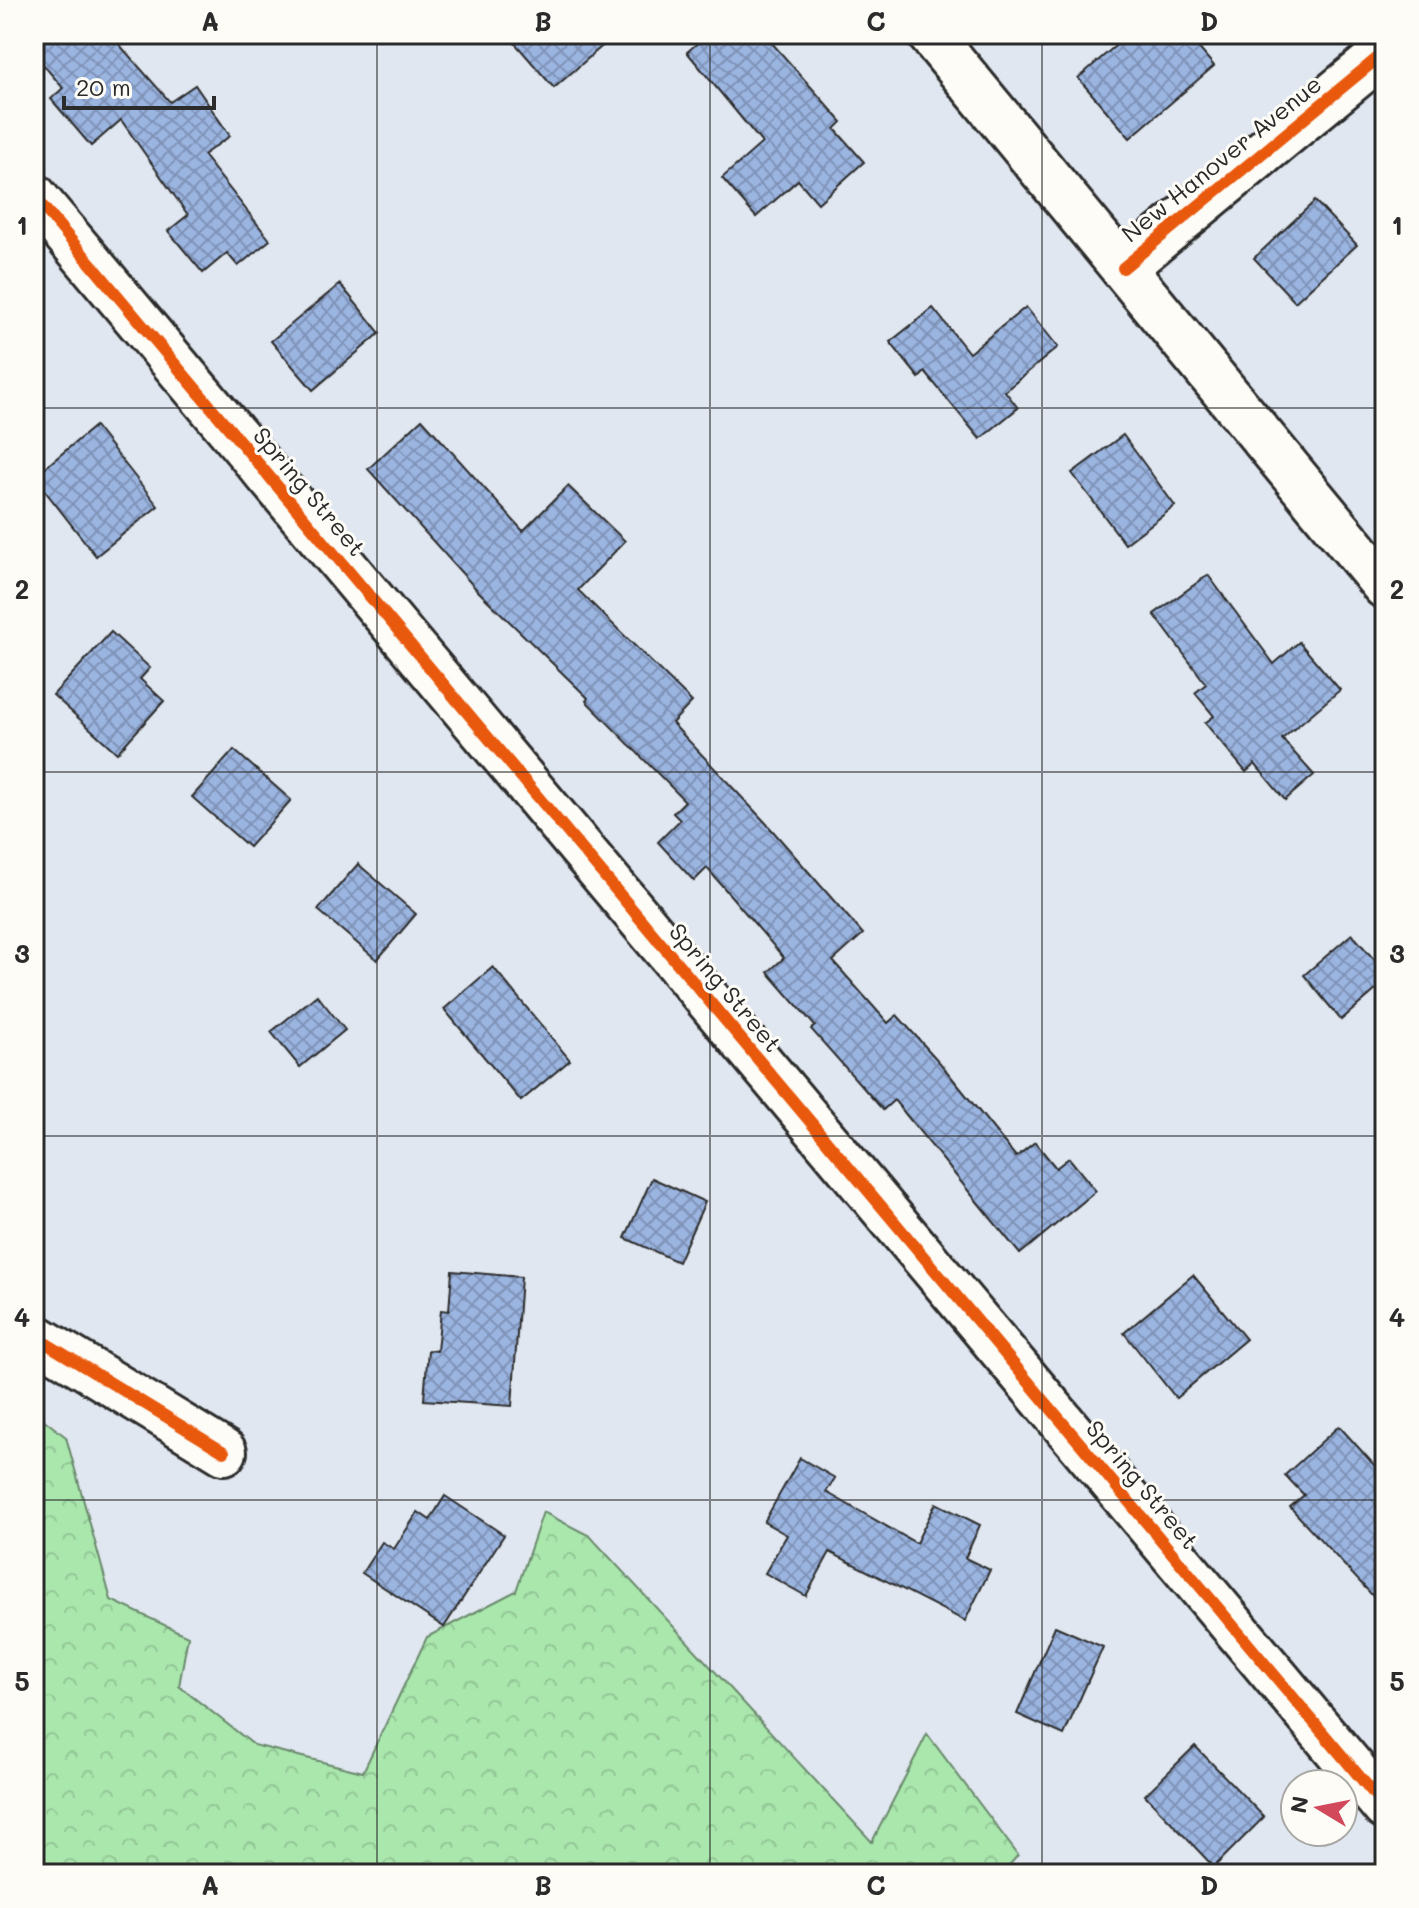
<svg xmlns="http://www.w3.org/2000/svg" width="1419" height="1908" font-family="Mali,sans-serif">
<defs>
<pattern id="forest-crowns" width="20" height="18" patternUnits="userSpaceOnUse" patternTransform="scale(2)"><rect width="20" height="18" fill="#a9e7ad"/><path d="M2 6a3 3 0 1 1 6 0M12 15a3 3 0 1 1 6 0" fill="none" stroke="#92c695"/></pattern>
<pattern id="building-cross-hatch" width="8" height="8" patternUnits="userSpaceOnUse" patternTransform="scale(2)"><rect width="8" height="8" fill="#9bb5e1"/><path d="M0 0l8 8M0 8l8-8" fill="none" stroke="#7f93b7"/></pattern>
</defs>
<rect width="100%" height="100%" fill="#e0e7f0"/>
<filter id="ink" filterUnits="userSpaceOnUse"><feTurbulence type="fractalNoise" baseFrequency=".0125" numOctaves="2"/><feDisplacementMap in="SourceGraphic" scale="16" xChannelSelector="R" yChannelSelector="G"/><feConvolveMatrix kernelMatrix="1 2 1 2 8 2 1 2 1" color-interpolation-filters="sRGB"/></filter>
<g filter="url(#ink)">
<polygon fill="url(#forest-crowns)" stroke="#6a896c" stroke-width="2" points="34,1412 66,1437 111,1600 188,1636 179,1686 254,1745 363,1772 427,1637 516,1591 543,1512 590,1536 872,1842 927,1734 1018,1855 1002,1874 34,1874"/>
<g fill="url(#building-cross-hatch)" stroke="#2b2b2b" stroke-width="2">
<polygon points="34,34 110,34 170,102 195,85 230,136 203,155 270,240 238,266 227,253 203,273 168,231 188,215 121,120 91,146 51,99 63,88 34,54"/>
<polygon points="507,34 616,34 554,88"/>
<polygon points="708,34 764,34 842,122 835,129 864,162 818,203 798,180 756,217 722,178 762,143 687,52"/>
<polygon points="1129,34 1187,34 1214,66 1130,138 1078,78"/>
<polygon points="1315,201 1357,245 1295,302 1254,258"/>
<polygon points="340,284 380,333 313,390 271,341"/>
<polygon points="1026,307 1058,347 1005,391 1018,408 980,439 925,372 919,378 890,342 933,308 969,353"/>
<polygon points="422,419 523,531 568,486 625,541 578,590 692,702 672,723 765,822 863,934 833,961 888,1023 897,1015 940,1063 1016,1157 1035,1142 1056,1168 1069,1158 1096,1191 1020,1254 894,1100 883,1110 811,1029 815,1026 768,972 784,958 707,868 694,881 658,842 680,820 673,813 685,801 586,701 588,698 478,591 368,469"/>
<polygon points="95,426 158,506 96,556 34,477"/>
<polygon points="1123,435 1175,506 1125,544 1072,473"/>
<polygon points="1208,575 1274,664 1299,642 1340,690 1282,739 1314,775 1285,800 1255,764 1246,772 1205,723 1214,716 1195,693 1206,684 1154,614"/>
<polygon points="111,632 150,668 140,679 164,701 117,753 53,695"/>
<polygon points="234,750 291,800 249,847 192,797"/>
<polygon points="358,864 416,914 377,960 318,910"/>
<polygon points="1352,934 1385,972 1385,982 1341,1020 1304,975"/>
<polygon points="493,967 570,1060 521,1101 444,1009"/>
<polygon points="317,995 345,1030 300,1067 271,1032"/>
<polygon points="652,1178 705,1202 678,1262 625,1238"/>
<polygon points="452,1271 521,1277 512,1406 424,1400 428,1350 437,1351 441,1310 449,1311"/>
<polygon points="1193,1275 1246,1339 1176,1398 1124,1333"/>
<polygon points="1339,1426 1385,1477 1385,1609 1290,1507 1304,1495 1285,1475"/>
<polygon points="800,1458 835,1478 826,1492 916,1543 936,1503 980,1525 965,1558 990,1570 965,1621 830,1552 806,1596 765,1573 787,1535 764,1522"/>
<polygon points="445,1496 504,1535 444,1627 362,1573 382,1542 394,1549 418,1512 430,1520"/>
<polygon points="1055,1626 1103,1647 1064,1735 1017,1714"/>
<polygon points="1195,1746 1264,1817 1214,1867 1145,1795"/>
</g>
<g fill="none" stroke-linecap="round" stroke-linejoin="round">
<defs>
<g id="minor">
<polyline points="34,196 1385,1807"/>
<polyline points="1123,268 1385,52"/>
<polyline points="34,1336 224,1452"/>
</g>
<polyline id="secondary" points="930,34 1385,586"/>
</defs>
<use href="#minor" stroke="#2b2b2b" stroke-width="50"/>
<use href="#secondary" stroke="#2b2b2b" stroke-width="50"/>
<use href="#minor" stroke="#fdfcf7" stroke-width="44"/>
<use href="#secondary" stroke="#fdfcf7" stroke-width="44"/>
<defs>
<g id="cycleway">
<polyline points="34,196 1385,1807"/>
<polyline points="1123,268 1385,52"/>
<polyline points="34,1336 224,1452"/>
</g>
</defs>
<use href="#cycleway" stroke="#fdfcf7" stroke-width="17"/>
<use href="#cycleway" stroke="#e8590c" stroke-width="12"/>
</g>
</g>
<path fill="none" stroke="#2b2b2b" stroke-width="2" stroke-opacity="0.55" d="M 377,34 L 377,1874M 710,34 L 710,1874M 1042,34 L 1042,1874M 34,408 L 1385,408M 34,772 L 1385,772M 34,1136 L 1385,1136M 34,1500 L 1385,1500"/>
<g text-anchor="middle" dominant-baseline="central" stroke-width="6" stroke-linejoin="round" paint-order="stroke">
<g font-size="24" fill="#2b2b2b" stroke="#fdfcf7">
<text transform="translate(1221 158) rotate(-39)">New Hanover Avenue</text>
<text transform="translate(310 491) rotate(50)">Spring Street</text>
<text transform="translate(726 987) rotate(50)">Spring Street</text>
<text transform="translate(1143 1484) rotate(50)">Spring Street</text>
</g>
</g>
<rect width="1419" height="1908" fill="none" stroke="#fdfcf7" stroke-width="88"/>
<g transform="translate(1319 1808) rotate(280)"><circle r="38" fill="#fdfcf7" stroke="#a9a8a5" stroke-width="2"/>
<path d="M0-6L14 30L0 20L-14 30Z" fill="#d1495b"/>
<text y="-12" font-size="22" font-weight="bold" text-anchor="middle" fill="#2b2b2b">N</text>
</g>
<path d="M64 96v12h150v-12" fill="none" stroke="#2b2b2b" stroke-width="4"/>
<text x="76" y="96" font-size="24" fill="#2b2b2b" stroke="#fdfcf7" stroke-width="6" paint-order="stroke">20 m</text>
<rect x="44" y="44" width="1331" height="1820" fill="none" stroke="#2b2b2b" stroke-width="3"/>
<g font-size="26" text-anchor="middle" font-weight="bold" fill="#2b2b2b">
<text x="210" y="31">A</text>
<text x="543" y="31">B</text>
<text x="876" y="31">C</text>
<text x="1209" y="31">D</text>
<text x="22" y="235">1</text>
<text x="1397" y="235">1</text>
<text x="22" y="599">2</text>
<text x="1397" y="599">2</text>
<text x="22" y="963">3</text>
<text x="1397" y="963">3</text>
<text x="22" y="1327">4</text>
<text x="1397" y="1327">4</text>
<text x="22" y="1691">5</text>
<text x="1397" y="1691">5</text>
<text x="210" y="1895">A</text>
<text x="543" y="1895">B</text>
<text x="876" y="1895">C</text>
<text x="1209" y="1895">D</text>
</g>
</svg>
